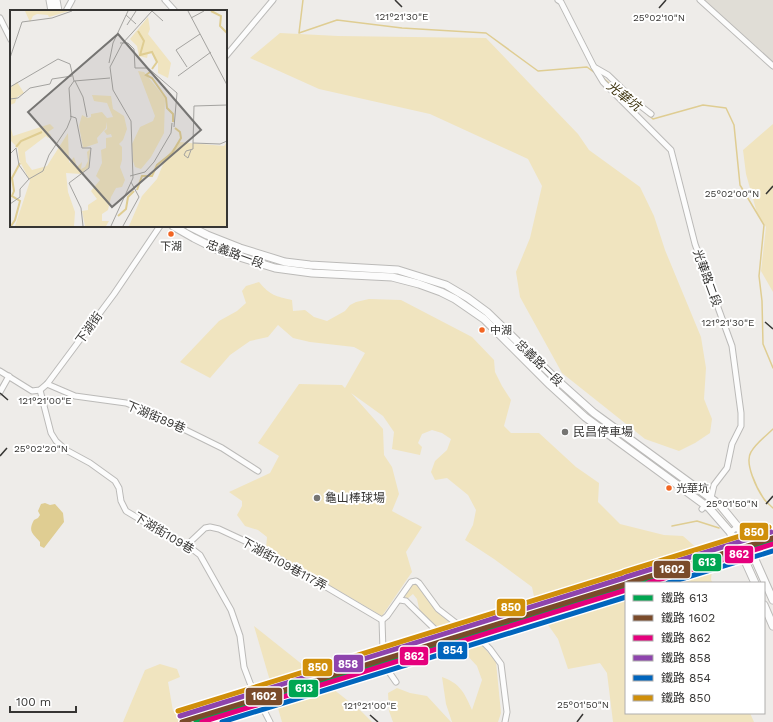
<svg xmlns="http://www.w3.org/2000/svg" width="773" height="722" font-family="'Work Sans','Noto Sans TC',sans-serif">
<rect width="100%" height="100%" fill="#eeece9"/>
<polygon fill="#e0ddd6" points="702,0 773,0 773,65"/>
<g fill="#f0e4bf">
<polygon points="280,33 338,36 486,38 578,134 589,150 640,187 654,216 665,250 701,337 706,368 704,399 712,419 710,433 695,443 679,451 645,439 562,373 520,297 516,272 530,238 542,186 528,159 430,114 319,89 250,58"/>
<polygon points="773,124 773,292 761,271 766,227 757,213 746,174 743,150"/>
<path d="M 259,282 C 271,296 275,296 292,300 L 293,311 L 305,310 L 314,317 L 327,321 L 345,311 L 350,305 L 356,302 L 369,299 L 401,300 L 472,337 L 494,360 L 495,372 L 502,386 L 511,400 L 504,426 L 511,433 L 539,433 L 576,467 L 599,483 L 598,502 L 620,524 L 664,535 L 683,536 L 699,550 L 699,554 L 712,569 L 711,580 L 713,583 L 626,583 L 626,713 L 750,713 L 754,722 L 613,722 L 607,673 L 600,663 L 568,669 L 558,639 L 546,622 L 535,601 L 532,587 L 494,559 L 465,540 L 473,525 L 476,510 L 468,495 L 447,478 L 435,480 L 431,472 L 435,461 L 447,450 L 451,439 L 442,433 L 432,430 L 422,434 L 418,443 L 422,447 L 420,455 L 392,449 L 394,432 L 383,416 L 351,393 L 383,429 L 384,455 L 392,467 L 399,494 L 392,511 L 422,527 L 406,552 L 412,572 L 382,616 L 266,548 L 267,537 L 258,530 L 245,526 L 237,515 L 242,506 L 242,501 L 229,492 L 270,473 L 279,456 L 258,443 L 299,384 L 342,385 L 345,388 L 365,353 L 354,347 L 310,342 L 293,338 L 278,325 L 268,337 L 250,341 L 230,355 L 210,378 L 180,362 L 219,321 L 237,311 L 246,303 L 242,291 L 246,286 Z"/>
<path d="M 413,583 L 421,587 L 437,611 L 481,644 L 496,662 L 501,713 L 498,722 L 452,722 L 446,704 L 442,677 C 460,683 465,694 472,710 L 482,680 L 477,666 L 466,654 L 469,645 L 445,633 L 420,613 L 417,599 L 413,594 L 407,599 L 404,595 Z"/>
<polygon points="254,626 362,712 372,722 282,722"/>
<polygon points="160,664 177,669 180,677 168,682 173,711 181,714 197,709 199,722 123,722 145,670"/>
<polygon points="397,688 410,693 427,696 451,722 393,722 389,711 388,693"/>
</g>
<path fill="#dfcd92" d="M 45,503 L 50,505 L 55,504 L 63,513 L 64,522 L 44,548 L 40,546 L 40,542 C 32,533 28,531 34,520 L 38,518 L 40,515 L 38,511 L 41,504 Z"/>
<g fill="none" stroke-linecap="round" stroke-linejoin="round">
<g stroke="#dfcd92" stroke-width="1.5">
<polyline points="303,0 299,33 337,20 402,28 486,33 538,71 587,67 595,73"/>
<polyline points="603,78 631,101"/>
<polyline points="648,115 653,119 703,105 726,108 734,125 740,185 764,225 759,276 762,301 763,344 773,368"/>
<path d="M 773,429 C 766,436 756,443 751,452 C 744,463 757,489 764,499 C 766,502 770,505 773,508"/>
<polyline points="672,526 697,521 719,528"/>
<polyline points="752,537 773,543"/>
</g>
<defs>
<g id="minor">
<polyline points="165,0 175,11"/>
<polyline points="558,0 561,2 594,67 608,75 638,104 651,114"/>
<polyline points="700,0 773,66"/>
<polyline points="66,11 72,0"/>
<polyline points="0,18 11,40"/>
<polyline points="226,56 273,0"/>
<polyline points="594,67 603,82 671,150 695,244 732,346 741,413 741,426 732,444 727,468 714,485 711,498 702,509"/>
<polyline points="0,371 32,391 40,390 47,384 114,294 160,226"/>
<polyline points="47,384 75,396 126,403 149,412 222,448 258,471"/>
<polyline points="40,390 51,433 56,441 66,450 90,463 115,481 119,488 121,501 126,511 168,536 187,545 200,555 231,610 240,636 244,667 250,683 270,722"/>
<polyline points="0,392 9,376"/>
<polyline points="730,532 738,527 773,536"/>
<polyline points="187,545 205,528 210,527 219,529 262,549 382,620"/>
<polyline points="400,600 406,601 411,606 446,640"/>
<polyline points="382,620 387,616 411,582 416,581 419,583 438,609 465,630 475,634 490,649 501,664 507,712 505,722"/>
<polyline points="382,620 383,651 387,669 396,682"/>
</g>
<g id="secondary">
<polyline points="50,0 52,11"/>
<polyline points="56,0 58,11"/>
<polyline points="173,226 194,238 220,251 275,268 312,273 392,277 419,284 441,292 455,299 484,319 550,385 585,417 709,508 730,532 741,552 755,583"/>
<polyline points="189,226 207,235 240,248 285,262 310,265 398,270 446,285 468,298 487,312 556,379 594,413 720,505 738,527 749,546 773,600"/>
<polyline points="764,605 773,626"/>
</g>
</defs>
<use href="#minor" stroke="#bbbab8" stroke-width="7"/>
<use href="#secondary" stroke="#bbbab8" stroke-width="9"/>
<use href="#minor" stroke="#fcfcfc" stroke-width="5"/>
<use href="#secondary" stroke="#fcfcfc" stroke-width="7"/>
<defs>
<g id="rail-1">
<polyline points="641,583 773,542"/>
<polyline points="196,722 626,588"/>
</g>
<g id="rail-2">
<polyline points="628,583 773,538"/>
<polyline points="182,722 626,584"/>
</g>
<g id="rail-3">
<polyline points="648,583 773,544"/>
<polyline points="202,722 626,590"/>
</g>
<g id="rail-4">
<polyline points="626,577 771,532"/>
<polyline points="180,716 624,578"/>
</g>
<g id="rail-5">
<polyline points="668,583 773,551"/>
<polyline points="222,722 626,597"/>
</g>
<g id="rail-6">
<polyline points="624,572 769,527"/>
<polyline points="178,711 622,573"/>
</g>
</defs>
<use href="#rail-1" stroke="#fff" stroke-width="8"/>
<use href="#rail-2" stroke="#fff" stroke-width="8"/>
<use href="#rail-3" stroke="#fff" stroke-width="8"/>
<use href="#rail-4" stroke="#fff" stroke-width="8"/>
<use href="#rail-5" stroke="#fff" stroke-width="8"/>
<use href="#rail-6" stroke="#fff" stroke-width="8"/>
<use href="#rail-1" stroke="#00a651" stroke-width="5"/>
<use href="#rail-2" stroke="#7a4b2a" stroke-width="5"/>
<use href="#rail-3" stroke="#e5007d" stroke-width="5"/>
<use href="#rail-4" stroke="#8e44ad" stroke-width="5"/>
<use href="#rail-5" stroke="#0065bd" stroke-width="5"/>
<use href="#rail-6" stroke="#d08f0a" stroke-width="5"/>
</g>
<path fill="none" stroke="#363533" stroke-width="1.5" d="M 395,0 L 402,7M 659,8 L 666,0M 766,194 L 773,186M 765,322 L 773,329M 0,393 L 8,400M 0,456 L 7,448M 766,504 L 773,496M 370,715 L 378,722M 577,722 L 583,714"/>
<g fill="#f26522" stroke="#fff" stroke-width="1.5">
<circle cx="171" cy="234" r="3.5"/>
<circle cx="482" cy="330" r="3.5"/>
<circle cx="669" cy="488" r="3.5"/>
</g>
<g fill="#767573" stroke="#fff" stroke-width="1.5">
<circle cx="565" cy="432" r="4"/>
<circle cx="317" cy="498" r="4"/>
</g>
<g text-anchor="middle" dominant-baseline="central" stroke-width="4" stroke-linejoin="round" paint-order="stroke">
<g font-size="11" fill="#363533" stroke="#fff" text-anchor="start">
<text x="171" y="246" text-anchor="middle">下湖</text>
<text x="490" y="330">中湖</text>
<text x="676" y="488">光華坑</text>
</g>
<g font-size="12" fill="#363533" stroke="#fff">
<text transform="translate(235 254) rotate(20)">忠義路一段</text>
<text transform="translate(707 278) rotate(70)">光華路二段</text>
<text transform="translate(89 328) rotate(-54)">下湖街</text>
<text transform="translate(539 363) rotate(44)">忠義路一段</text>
<text transform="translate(156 417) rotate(23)">下湖街89巷</text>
<text transform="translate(164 533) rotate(31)">下湖街109巷</text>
<text transform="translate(284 564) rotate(29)">下湖街109巷117弄</text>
</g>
<g font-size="12" fill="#363533" stroke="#fff" text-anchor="start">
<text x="573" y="432">民昌停車場</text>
<text x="325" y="498">龜山棒球場</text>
</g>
<g font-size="13" font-style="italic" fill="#382e08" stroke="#fff">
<text transform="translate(624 96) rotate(38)">光華坑</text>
</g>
</g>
<g transform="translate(10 10)">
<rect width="217" height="217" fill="#eeece9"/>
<path d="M 15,1 L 59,1 L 39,7 L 38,5 L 27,4 L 23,6 L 20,12 ZM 138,7 L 140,19 L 138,24 L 161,53 L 158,68 L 148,63 L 148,53 L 142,43 L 138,43 L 137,48 L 129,46 L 127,36 L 120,29 ZM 128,61 L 134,62 L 155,88 L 154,123 L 141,147 L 131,159 L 125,157 L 123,151 L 122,134 L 130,117 L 143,111 L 145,106 ZM 7,72 L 14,83 L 7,87 L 5,93 L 0,95 L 0,78 ZM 82,85 L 101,86 L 103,99 L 114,106 L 117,119 L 113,130 L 109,134 L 112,137 L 112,150 L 110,157 L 115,170 L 112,177 L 106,178 L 101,187 L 98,200 L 92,204 L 92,211 L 99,211 L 96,216 L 75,216 L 72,201 L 78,200 L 78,195 L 87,189 L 81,181 L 90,170 L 86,166 L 92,153 L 91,140 L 96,138 L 96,128 L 102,127 L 101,124 L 97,125 L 94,121 L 97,119 L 97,112 L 96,118 L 87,128 L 88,133 L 73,138 L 69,116 L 72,105 L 78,108 L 81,107 L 81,104 L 92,102 L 97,108 L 103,107 L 97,93 L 84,91 ZM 40,114 L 44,118 L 38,122 L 41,125 L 38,128 L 36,126 L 15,142 L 16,152 L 22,160 L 37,156 L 58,123 L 59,153 L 64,147 L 67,157 L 72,152 L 71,159 L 75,157 L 78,151 L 77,142 L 80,139 L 79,157 L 71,164 L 56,163 L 58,182 L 65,202 L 64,216 L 5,216 L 20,171 L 9,150 L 8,138 L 0,130 L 0,115 L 3,126 ZM 169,132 L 214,136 L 217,132 L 217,216 L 119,216 L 132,186 L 147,169 L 156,147 Z" fill="#f0e4bf"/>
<path fill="none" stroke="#dfcd92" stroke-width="2" d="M 201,1 L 211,6 L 210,16 L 217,23M 128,21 L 134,31 L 130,45 L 142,42 L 147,52 L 142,59M 140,62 L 136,65 L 142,68 L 156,88 L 157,98 L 163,104 L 163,112M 6,137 L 11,131 L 32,122M 127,180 L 132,166 L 142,166 L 147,155 L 162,143 L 171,128 L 170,122 L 165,118M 108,206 L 116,199 L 118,187 L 124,181M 1,216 L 5,210 L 10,191 L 2,186 L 4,181 L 2,168 L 10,153"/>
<path fill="none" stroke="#a4a3a0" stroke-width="1" d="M 142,1 L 153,11M 178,1 L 217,75M 116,5 L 126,14M 181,8 L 194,1M 117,15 L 126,1M 110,33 L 118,33 L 124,39 L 125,58 L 138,58 L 167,83 L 164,117M 0,48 L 12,12 L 42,8 L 62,1M 99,53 L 103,33 L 118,1M 177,57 L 166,40 L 190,24M 168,66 L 201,42M 65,71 L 73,87 L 77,107M 0,77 L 48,49 L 60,54 L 64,71 L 100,68M 0,89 L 8,88 L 20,78 L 40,74 L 42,69 L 62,66M 60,106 L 66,108 L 72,138M 183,133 L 184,96 L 217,95M 72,138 L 81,138 L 79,158 L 59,173 L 71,198 L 73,216M 181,140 L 178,148 L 174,145 L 176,141 L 183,139 L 183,133 L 210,134 L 217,131M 0,144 L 6,138 L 9,155 L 19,169M 120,166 L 135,162 L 144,152 L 161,123 L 162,113M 0,194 L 10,187 L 10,179 L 19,169 L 33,161 L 39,145 L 57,118 L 61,108 L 59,78 L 64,71M 101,216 L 123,168 L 121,111 L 103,80 L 100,57 L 112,34 L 142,1M 113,216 L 129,187 L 121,172"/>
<path fill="#767573" fill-opacity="0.15" stroke="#767573" stroke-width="2" d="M 108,24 L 191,120 L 102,197 L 18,102 Z"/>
<rect width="217" height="217" fill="none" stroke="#363533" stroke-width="2"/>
</g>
<g font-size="10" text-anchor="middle" fill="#363533" stroke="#fff" stroke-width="4" stroke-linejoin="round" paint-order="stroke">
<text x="402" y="20">121°21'30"E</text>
<text x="659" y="21">25°02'10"N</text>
<text x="732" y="197">25°02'00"N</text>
<text x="728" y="326">121°21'30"E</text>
<text x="45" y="404">121°21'00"E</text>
<text x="41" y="452">25°02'20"N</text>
<text x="732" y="507">25°01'50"N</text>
<text x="583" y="708">25°01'50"N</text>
<text x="370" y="709">121°21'00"E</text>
</g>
<g stroke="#fff" stroke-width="1.5">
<rect x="739" y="522" width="30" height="19" rx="4" fill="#d08f0a"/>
<rect x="724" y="545" width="30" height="19" rx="4" fill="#e5007d"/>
<rect x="692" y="553" width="30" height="19" rx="4" fill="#00a651"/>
<rect x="653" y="560" width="38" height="19" rx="4" fill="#7a4b2a"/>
<rect x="496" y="598" width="30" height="19" rx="4" fill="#d08f0a"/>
<rect x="437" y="641" width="31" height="19" rx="4" fill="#0065bd"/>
<rect x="399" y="646" width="30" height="20" rx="4" fill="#e5007d"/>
<rect x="333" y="654" width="31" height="19" rx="4" fill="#8e44ad"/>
<rect x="302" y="658" width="31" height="19" rx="4" fill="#d08f0a"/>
<rect x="288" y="679" width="31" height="19" rx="4" fill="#00a651"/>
<rect x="245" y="687" width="38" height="19" rx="4" fill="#7a4b2a"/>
</g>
<g font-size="11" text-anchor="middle" font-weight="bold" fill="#fff">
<text x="754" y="536">850</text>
<text x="739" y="558">862</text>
<text x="707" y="566">613</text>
<text x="672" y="573">1602</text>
<text x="511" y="611">850</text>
<text x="453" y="654">854</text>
<text x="414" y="660">862</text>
<text x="348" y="668">858</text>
<text x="318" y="671">850</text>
<text x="304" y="692">613</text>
<text x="264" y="700">1602</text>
</g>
<rect x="625" y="582" width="140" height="132" fill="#ffffff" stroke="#afaead"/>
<rect x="633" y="595" width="20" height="6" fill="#00a651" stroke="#afaead"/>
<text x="661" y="602" font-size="12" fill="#363533">鐵路 613</text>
<rect x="633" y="615" width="20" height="6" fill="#7a4b2a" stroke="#afaead"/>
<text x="661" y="622" font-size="12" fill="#363533">鐵路 1602</text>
<rect x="633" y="635" width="20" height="6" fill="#e5007d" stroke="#afaead"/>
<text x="661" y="642" font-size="12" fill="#363533">鐵路 862</text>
<rect x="633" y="655" width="20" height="6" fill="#8e44ad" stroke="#afaead"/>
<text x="661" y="662" font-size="12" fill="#363533">鐵路 858</text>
<rect x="633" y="675" width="20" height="6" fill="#0065bd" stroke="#afaead"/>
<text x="661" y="682" font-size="12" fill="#363533">鐵路 854</text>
<rect x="633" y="695" width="20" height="6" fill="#d08f0a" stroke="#afaead"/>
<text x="661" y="702" font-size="12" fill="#363533">鐵路 850</text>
<path d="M10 706v6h66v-6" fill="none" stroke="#363533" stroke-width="2"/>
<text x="16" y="706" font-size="12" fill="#363533" stroke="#ffffff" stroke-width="3" paint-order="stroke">100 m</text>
</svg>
